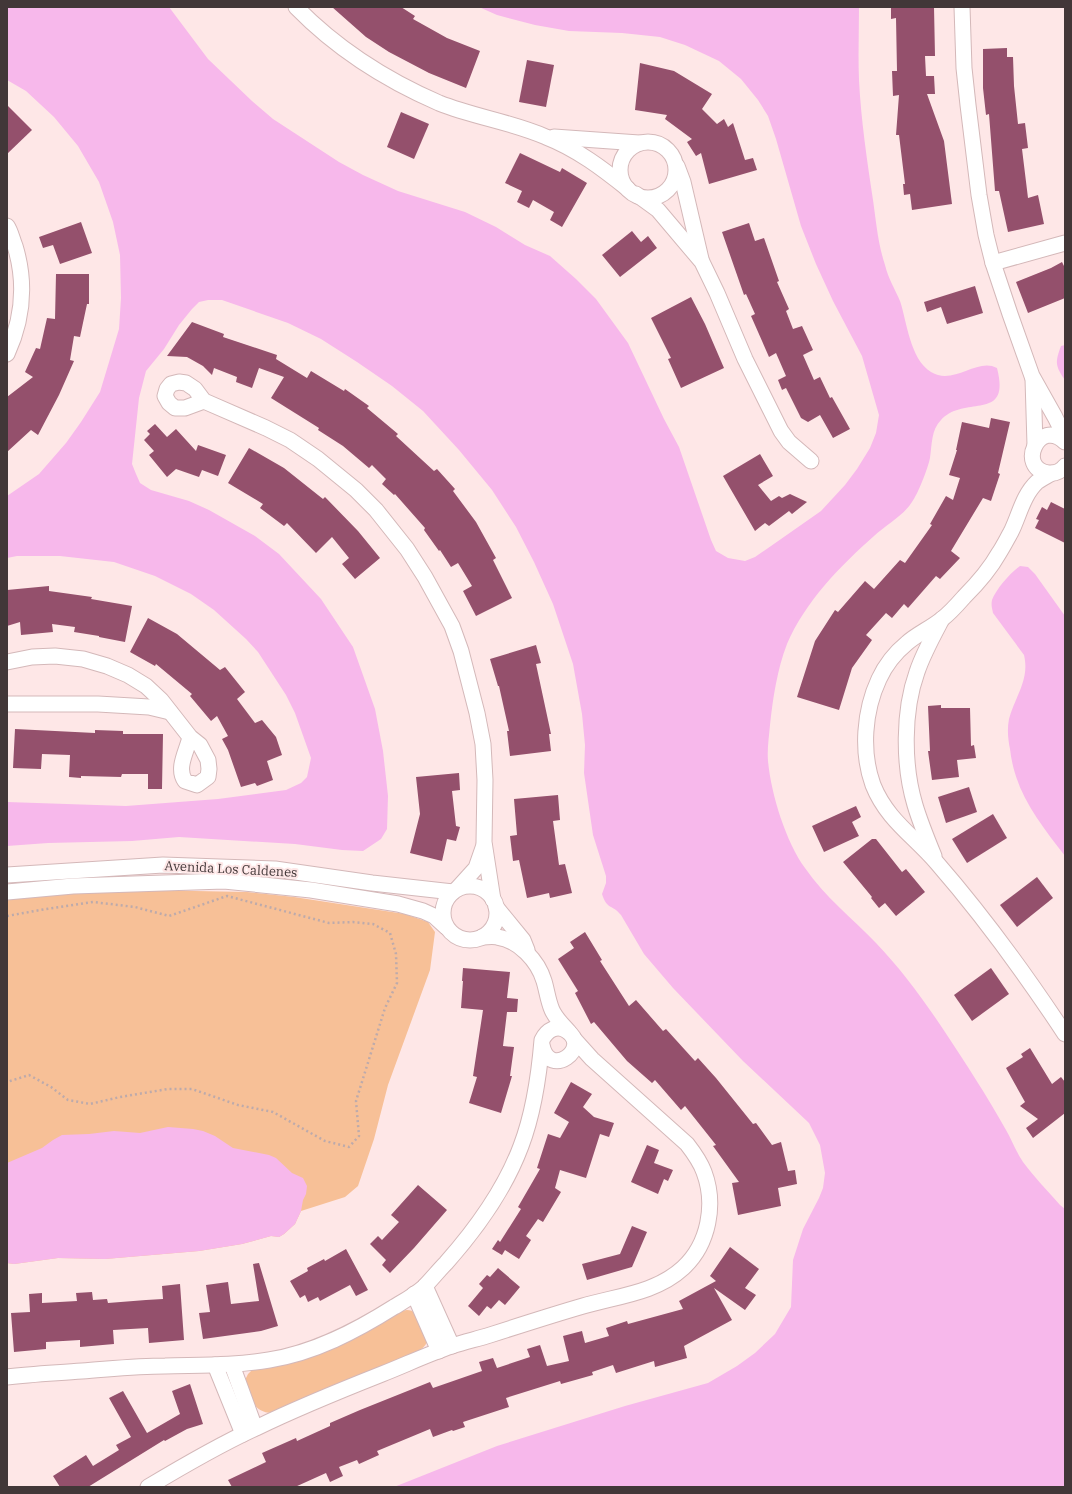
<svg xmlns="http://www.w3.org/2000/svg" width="1072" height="1494" font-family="'IBM Plex Serif',serif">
<rect width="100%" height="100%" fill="#fee7e7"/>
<g fill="#f7c097">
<polygon points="143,890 247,892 294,897 405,914 428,922 435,932 430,970 388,1085 374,1139 358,1186 345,1197 301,1211 295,1224 284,1234 279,1237 271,1236 242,1244 199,1251 105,1259 58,1258 14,1264 7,1263 7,898 82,892"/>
<path d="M 407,1310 C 410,1310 413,1311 416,1313 C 421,1317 429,1336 427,1342 C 425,1347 421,1349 418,1352 L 272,1413 C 251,1412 251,1396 245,1380 L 248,1374 L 253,1369 L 401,1311 Z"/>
</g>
<g fill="#f7b8eb">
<path d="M 7,7 L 169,7 L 208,59 L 252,101 L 273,119 L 339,162 L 363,175 L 398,191 L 465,212 L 496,227 L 525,245 L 550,256 L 576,279 L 596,299 L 628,343 L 664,419 L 679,447 L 711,540 L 716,551 L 728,558 L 745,561 L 755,557 L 771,546 L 821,511 L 845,485 L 857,469 L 870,448 L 876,433 L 879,415 L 862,356 L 833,301 L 816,264 L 801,226 L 776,139 L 768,116 L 758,100 L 741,79 L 719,61 L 685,45 L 660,37 L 622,33 L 569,31 L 535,25 L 497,15 L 479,7 L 859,7 C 859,31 858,55 859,80 C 861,120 867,160 873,200 C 876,221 878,244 885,265 C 888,278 895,289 900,301 C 907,322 910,359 931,372 C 954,386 977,357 997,368 C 1011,423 965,394 941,420 C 931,430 932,445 930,458 C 928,468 918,494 912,502 C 903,516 886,525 874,536 C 840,566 805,602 787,644 C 777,670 773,698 770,725 C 769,737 767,749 768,761 C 771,794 786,842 805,868 C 825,897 852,918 876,943 C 901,969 923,999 943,1029 C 965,1062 987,1096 1006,1130 C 1012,1140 1016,1152 1023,1162 C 1034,1177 1048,1191 1060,1205 L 1065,1209 L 1065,1487 L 394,1487 L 497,1446 L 625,1406 L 708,1383 L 737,1366 L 755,1353 L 775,1334 L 791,1307 L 793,1260 L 803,1229 L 819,1198 L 823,1188 L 825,1173 L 820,1145 L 809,1123 L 743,1061 L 673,988 L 644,954 L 621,915 C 612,904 607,910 602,894 L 606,883 L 606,876 L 593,835 L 584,773 L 585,745 L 582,714 L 573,664 L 553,604 L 534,562 L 516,527 L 492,490 L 459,450 L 423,411 L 392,386 L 357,362 L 321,339 L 288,323 L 222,300 L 208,300 L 199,302 L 192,309 L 179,325 L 164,349 L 146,371 L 139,398 L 132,464 L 136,474 L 140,483 L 151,490 L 189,501 L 209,510 L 255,536 L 279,554 L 321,599 L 353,647 L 375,709 L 383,751 L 388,796 L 387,829 L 381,839 L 363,851 L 342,850 L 295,844 L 179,837 L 132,841 L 48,843 L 7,846 L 7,802 L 126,806 L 218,799 L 286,790 L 301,783 L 307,777 L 311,758 L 295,713 L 286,695 L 258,652 L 246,639 L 214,610 L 191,594 L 155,576 L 114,562 L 60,556 L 17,556 L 7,558 L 7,496 L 39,474 L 66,443 L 81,422 L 100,392 L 119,329 L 121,298 L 120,255 L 113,222 L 99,182 L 78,146 L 54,117 L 26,91 L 7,80 Z"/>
<path d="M 1065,345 L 1065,380 C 1055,366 1055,362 1061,346 Z"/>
<path d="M 1020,566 L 1028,567 L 1035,574 L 1065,616 L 1065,856 C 1039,822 1015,793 1010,749 C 1008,739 1007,729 1009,719 C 1015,696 1030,680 1024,655 L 993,613 C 992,608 991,605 992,600 C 996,589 1011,572 1020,566 Z"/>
<polygon points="168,1127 193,1129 203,1131 215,1136 233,1148 269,1155 276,1158 292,1173 303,1178 307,1186 306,1194 303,1200 301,1211 295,1224 284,1234 279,1237 271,1236 242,1244 199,1251 105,1259 58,1258 14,1264 7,1263 7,1163 42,1148 53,1140 62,1135 89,1134 114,1131 140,1133"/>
</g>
<g fill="#94506c">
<polygon points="332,7 401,7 415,16 413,19 447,38 480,51 466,88 429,73 389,52 366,37"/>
<polygon points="891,7 934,7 935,56 925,56 926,76 934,76 935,94 927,94 944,141 952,204 912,210 910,194 904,195 903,184 905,184 899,135 896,135 899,95 893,96 892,71 897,71 896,18 891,19"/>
<polygon points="1007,48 1007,57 1013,57 1014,86 1018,124 1025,123 1028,148 1022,149 1028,198 1038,195 1044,224 1008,232 999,191 995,191 989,114 986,115 983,88 983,49"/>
<polygon points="527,60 554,65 546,107 519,102"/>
<polygon points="640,63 674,71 712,94 702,109 717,124 724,119 728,127 733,123 745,160 753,158 757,170 709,184 701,153 696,156 687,142 692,139 665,119 667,115 635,110"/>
<polygon points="7,105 32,130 7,154"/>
<polygon points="401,112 429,124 414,159 387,147"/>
<polygon points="520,153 560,172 562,168 587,183 562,227 550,220 554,212 533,200 529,208 517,202 522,191 505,183"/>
<polygon points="81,222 92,253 60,264 53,245 43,248 39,237"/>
<polygon points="749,223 755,241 764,238 779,281 777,282 789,309 786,311 793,329 802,326 813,350 803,355 814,380 820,377 830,398 832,397 850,429 833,438 820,415 808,422 801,418 786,388 782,390 778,380 786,376 776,353 769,357 751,316 755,314 746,294 744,295 722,232"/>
<polygon points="632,231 641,242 648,236 657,248 620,277 602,255"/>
<polygon points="1062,262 1065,268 1065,298 1028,313 1016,282 1051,268"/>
<polygon points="56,274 89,274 89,304 87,304 80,337 74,336 70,360 74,361 59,395 38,435 31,430 7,452 7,397 33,377 25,372 36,348 40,349 47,318 55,319"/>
<polygon points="975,286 983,313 947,324 941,307 927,312 924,302"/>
<polygon points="691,297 705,324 724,368 681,388 668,359 671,358 651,318"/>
<polygon points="192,322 224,334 223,337 277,355 276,359 307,378 311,371 344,391 345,389 369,406 367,408 398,434 396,436 434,471 437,469 455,489 453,491 476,522 496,558 493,560 512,598 476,616 463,591 472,586 458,563 451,567 440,550 439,551 424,530 425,528 395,494 394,495 382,484 386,479 372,465 369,468 343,446 318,430 319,428 271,398 284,377 259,368 252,388 236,382 237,377 214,368 212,375 203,366 187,357 167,356"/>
<polygon points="991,418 1010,422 998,473 1000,474 991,501 983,498 951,551 960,558 940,579 936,576 908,608 904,604 892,618 886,613 866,635 872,640 852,668 839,710 797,697 815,641 835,610 838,612 865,581 874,589 900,560 905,563 932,525 930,524 946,496 953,500 960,478 949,475 957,450 956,450 962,422 989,428"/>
<polygon points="155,424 167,437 176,429 196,451 198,445 226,455 218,476 202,470 199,477 176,469 167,477 149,455 154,451 144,440 150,434 147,431"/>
<polygon points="249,448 284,468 323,499 325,497 358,531 380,558 355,579 342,564 349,558 332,537 316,553 287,523 284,526 260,508 263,504 228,483"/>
<polygon points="760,454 773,476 758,485 771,501 779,496 782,498 790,494 807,502 792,514 789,511 769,526 765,523 755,531 723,476"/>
<polygon points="1051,502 1065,509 1065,543 1035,528 1039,520 1036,519 1042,507 1047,510"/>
<polygon points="49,586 49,591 92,597 91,599 132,606 125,642 99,637 99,636 74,632 75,627 52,624 53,632 21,635 20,622 7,626 7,590"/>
<polygon points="148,618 177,634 220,670 225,667 245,692 237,699 255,723 262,720 276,737 282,755 267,761 273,780 257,786 255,783 241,787 228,750 222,739 228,736 217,716 211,721 190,696 192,694 156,664 155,666 130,652"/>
<polygon points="536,645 541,663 536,664 551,734 549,734 551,751 510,756 507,731 509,731 499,686 498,686 490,659"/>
<polygon points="941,705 941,708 970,708 971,746 974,745 976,758 957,760 959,777 932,780 928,751 930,751 928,706"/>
<polygon points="15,729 95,733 95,730 123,731 123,734 163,734 162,789 148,789 148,774 122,774 121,777 81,776 81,778 69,777 70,755 42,754 41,769 13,768"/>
<polygon points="459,773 460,790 452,791 456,826 460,827 456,841 447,839 442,861 410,853 420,814 416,777"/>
<polygon points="969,787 977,812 946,823 938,797"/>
<polygon points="558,795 560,820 553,821 559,865 565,864 572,893 550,898 549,893 527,898 519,860 513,861 510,836 517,835 514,799"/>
<polygon points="856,806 861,817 852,822 859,836 824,852 812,826"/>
<polygon points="993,814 1007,838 967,863 952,839"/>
<polygon points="872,839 876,839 902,872 906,869 925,892 896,916 885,903 879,908 871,898 872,897 843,862"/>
<polygon points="1037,877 1053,898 1017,927 1000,905"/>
<polygon points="585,932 602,960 600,961 629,1006 636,1000 663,1031 666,1029 695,1061 698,1058 716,1078 753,1124 756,1123 772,1145 781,1142 788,1171 795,1170 797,1184 778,1188 781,1206 738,1215 732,1183 739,1182 713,1146 716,1145 685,1106 681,1110 655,1080 652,1083 627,1061 594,1022 591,1024 575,993 578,991 558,959 574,948 570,942"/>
<polygon points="463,968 510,972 507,998 518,999 517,1012 507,1012 503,1046 514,1047 510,1076 512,1076 501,1113 469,1103 477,1077 473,1076 483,1010 461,1008 463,981 462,981"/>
<polygon points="991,968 1009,994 972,1021 954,995"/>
<polygon points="1030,1048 1052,1084 1061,1077 1065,1082 1065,1113 1033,1138 1026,1128 1038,1119 1020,1106 1025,1102 1006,1068 1023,1057 1021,1054"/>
<polygon points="571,1082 592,1094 583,1107 594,1117 614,1123 609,1137 600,1134 586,1178 560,1170 555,1188 561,1192 543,1222 538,1219 526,1236 531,1240 519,1259 505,1250 502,1255 492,1249 498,1240 500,1242 521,1209 518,1207 540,1169 537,1168 548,1134 560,1138 569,1122 554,1113"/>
<polygon points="647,1145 659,1150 654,1163 673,1170 668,1181 664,1179 658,1194 631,1182"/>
<polygon points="418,1185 447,1210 414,1248 390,1273 382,1265 386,1260 370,1244 378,1236 382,1240 399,1222 391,1215"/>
<polygon points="632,1226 647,1232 632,1267 587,1280 582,1264 620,1254"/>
<polygon points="730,1247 759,1269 745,1288 756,1295 745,1310 714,1288 732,1320 684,1346 687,1358 655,1367 654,1361 616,1373 613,1365 592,1372 593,1375 561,1384 560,1381 506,1398 509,1407 463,1422 465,1427 453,1431 452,1430 433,1437 430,1429 377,1451 379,1455 359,1464 357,1460 339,1467 343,1476 330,1482 326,1473 295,1487 232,1487 228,1480 266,1462 262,1453 296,1438 297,1441 330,1426 330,1423 360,1410 430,1382 433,1388 482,1371 479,1362 493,1358 497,1368 530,1357 527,1349 540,1345 547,1366 569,1361 563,1336 582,1331 585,1343 609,1336 606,1328 627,1321 628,1324 683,1309 679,1301 716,1281 710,1276"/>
<polygon points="346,1249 368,1290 356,1296 350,1285 320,1301 318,1297 308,1302 305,1295 300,1298 290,1281 308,1271 307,1268 324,1259 325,1261"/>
<polygon points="259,1263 278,1326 261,1331 203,1339 199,1313 210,1312 206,1285 228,1282 231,1304 259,1301 253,1264"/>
<polygon points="498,1268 520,1287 505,1305 499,1300 491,1309 487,1306 479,1316 468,1306 483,1288 479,1284 487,1275 490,1277"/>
<polygon points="180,1284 184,1340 149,1343 148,1328 113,1330 114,1344 80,1347 80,1340 46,1342 46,1349 14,1352 11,1313 30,1312 29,1294 42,1293 42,1303 77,1301 76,1293 92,1292 93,1300 107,1299 108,1303 146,1300 163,1299 162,1286"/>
<polygon points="190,1384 203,1424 187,1429 165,1441 164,1440 88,1487 60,1487 53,1476 86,1455 93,1466 119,1450 116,1445 131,1437 109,1398 123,1391 147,1433 180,1414 172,1391"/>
</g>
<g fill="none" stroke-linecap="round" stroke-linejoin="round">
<defs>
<g id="minor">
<path d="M 296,7 C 337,49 386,80 439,103 C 474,117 512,122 546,137 C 577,149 603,169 628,189"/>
<polyline points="962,7 964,68 968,105 979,195 986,235 993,263 1010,314 1032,376 1055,417 1062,431 1064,441"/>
<polyline points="554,137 639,143"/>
<circle cx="648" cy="170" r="28"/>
<polyline points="677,166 683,182 701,259"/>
<polyline points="636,194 658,210 702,262 717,293 745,359 781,431 789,442 811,461"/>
<path d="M 7,226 C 11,232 12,239 15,246 C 26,282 23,319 7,354"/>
<polyline points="993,263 1065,243"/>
<polyline points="1033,379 1035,445"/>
<polyline points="204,401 185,408 175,408 169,403 165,396 167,389 171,384 179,382 186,383 195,389 204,401 266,428 290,440 318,459 356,490 376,510 407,549 425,577 452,626 461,651 477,713 483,744 485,780 484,842 493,900"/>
<path d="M 1065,442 C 1039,417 1016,468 1048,473 C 1055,474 1061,471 1065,466"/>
<path d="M 1052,473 C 1047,476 1041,479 1037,482 C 1023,495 1019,516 1011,532 C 1007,539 1003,547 999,553 C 990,569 977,584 964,597 C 957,605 950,613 942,619 C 931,628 917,634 907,643 C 896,652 885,666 879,679 C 864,711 861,752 873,785 C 887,820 914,836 937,863 C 984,917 1026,975 1065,1034"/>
<path d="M 7,662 L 32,657 L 55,656 L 83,659 L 107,666 L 128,675 L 146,686 L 161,700 L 190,737 L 200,745 L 208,760 L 209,769 L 208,777 L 197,785 L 185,781 C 176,768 187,751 190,737"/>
<polyline points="7,704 98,704 149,707 170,712"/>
<path d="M 934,856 C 927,839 920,822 915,805 C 903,765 903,711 917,672 C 923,654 933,636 942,619"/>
<polyline points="7,875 163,865 275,869 372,883 453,892"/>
<circle cx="470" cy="913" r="27"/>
<polyline points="457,889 476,868 484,845"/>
<polyline points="7,892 73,886 224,881 311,890 398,904 423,911 434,916 446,927"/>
<polyline points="496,907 523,940 527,950"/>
<path d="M 482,937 C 487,937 492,936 497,937 C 519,940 538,961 544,981 C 547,991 548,1001 552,1010 C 556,1019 563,1025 569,1032"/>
<polyline points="425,1286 452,1346"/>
<polyline points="414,1294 439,1351"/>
<polyline points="215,1365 243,1434"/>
<polyline points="232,1365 255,1428"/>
<path d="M 7,1377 C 32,1374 57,1373 82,1371 C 110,1369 137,1366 165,1366 C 200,1365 234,1366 269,1360 C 314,1353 356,1331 394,1307 C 404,1301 415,1295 424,1287 C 432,1279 438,1271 446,1263 C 477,1228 505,1189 521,1146 C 534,1112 539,1076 542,1040 C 547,1030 557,1024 567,1031 C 592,1048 549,1080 542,1045"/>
<path d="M 148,1487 C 183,1466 219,1445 256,1428 C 297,1408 339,1391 382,1374 C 405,1365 428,1354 452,1346 C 464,1342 477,1339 490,1335 C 521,1325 552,1315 583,1306 C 617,1296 656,1293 683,1268 C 709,1244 716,1204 704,1172 C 700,1161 694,1153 687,1144 L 592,1059 L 574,1039"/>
</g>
</defs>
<use href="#minor" stroke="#d4b8b9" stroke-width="17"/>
<polyline stroke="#bdaaab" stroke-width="2.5" stroke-dasharray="2 3" stroke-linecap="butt" points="7,916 46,909 93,902 135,907 169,916 227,896 329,923 353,922 373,924 390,933 396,954 397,983 385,1008 356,1101 359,1136 349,1147 325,1141 273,1112 238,1105 192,1089 168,1089 120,1097 90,1104 68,1100 51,1087 29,1075 7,1082"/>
<use href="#minor" stroke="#fff" stroke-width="15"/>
</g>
<g text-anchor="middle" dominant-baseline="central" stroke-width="4" stroke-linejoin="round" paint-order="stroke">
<g font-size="13" fill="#423738" stroke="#fee7e7">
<text transform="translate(231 869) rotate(3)">Avenida Los Caldenes</text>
</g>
</g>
<rect width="1072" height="1494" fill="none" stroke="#423738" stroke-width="16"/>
</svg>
